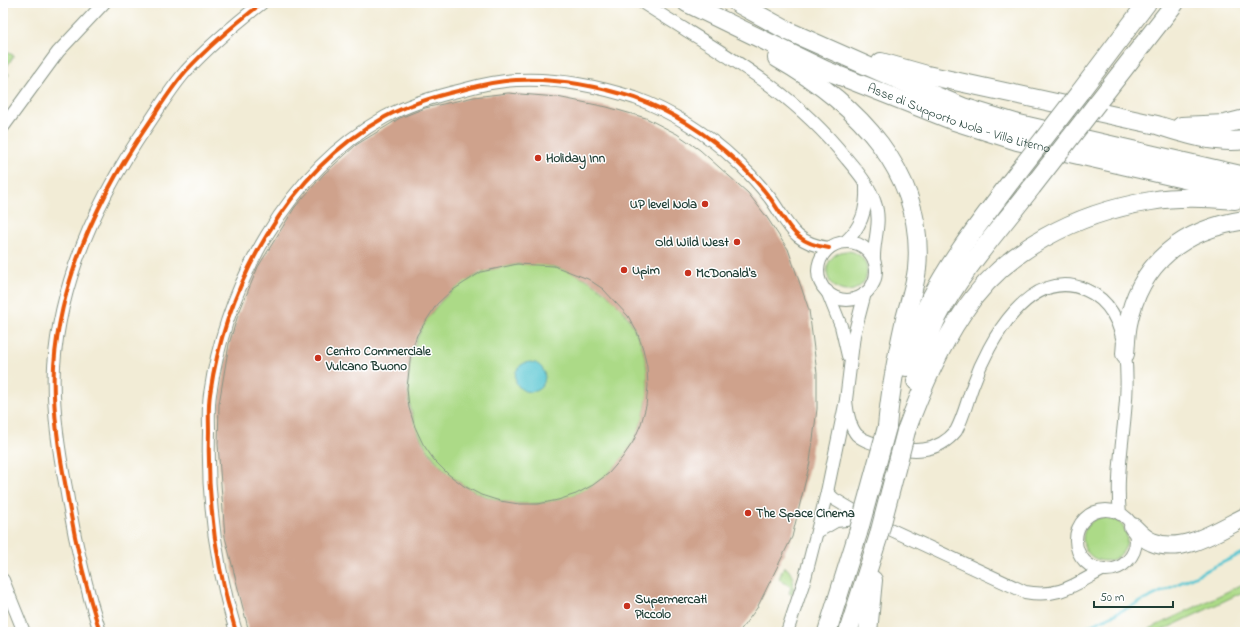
<svg xmlns="http://www.w3.org/2000/svg" width="1248" height="635" font-family="'Indie Flower',sans-serif">
<rect width="100%" height="100%" fill="#fff"/>
<filter id="ink" filterUnits="userSpaceOnUse"><feTurbulence type="fractalNoise" baseFrequency=".025" numOctaves="2"/><feDisplacementMap in="SourceGraphic" scale="8" xChannelSelector="R" yChannelSelector="G"/><feConvolveMatrix kernelMatrix="1 2 1 2 8 2 1 2 1" color-interpolation-filters="sRGB"/></filter>
<filter id="wash" filterUnits="userSpaceOnUse"><feTurbulence type="fractalNoise" baseFrequency=".012" numOctaves="4" result="noise"/><feDisplacementMap in="SourceGraphic" scale="16" xChannelSelector="R" yChannelSelector="G"/><feGaussianBlur stdDeviation="0.9" result="paint"/><feColorMatrix in="noise" values="0 0 0 0 0 0 0 0 0 0 0 0 0 0 0 0 0 1.4 0 .05"/><feComposite in="paint" operator="in"/></filter>
<g filter="url(#wash)">
<rect width="100%" height="100%" fill="#f2ecd6"/>
<g fill="#acda87" stroke="#668c5e">
<polygon points="3,49 14,56 4,70 9,74 3,84"/>
<circle cx="847" cy="271" r="20"/>
<circle cx="528" cy="384" r="120"/>
<circle cx="1105" cy="539" r="22"/>
<path d="M 784,566 C 794,573 795,584 792,595 L 789,593 L 791,587 L 779,579 Z"/>
<polygon points="1245,583 1245,591 1159,632 1143,632"/>
</g>
<circle fill="#59c6d2" stroke="#3c8283" cx="530" cy="377" r="15"/>
<g fill="none" stroke-linecap="round" stroke-linejoin="round">
<polyline stroke="#59c6d2" stroke-width="3" points="1077,632 1245,552"/>
</g>
<g id="blocks">
<path fill="#cfa28c" fill-rule="evenodd" d="M 508,93 L 557,97 L 607,107 L 646,118 L 677,134 L 700,150 L 748,193 L 766,216 L 783,242 L 788,249 L 809,310 L 817,373 L 817,409 L 810,462 L 792,537 L 757,608 L 739,632 L 249,632 L 225,537 L 218,444 L 219,404 L 229,344 L 238,315 L 258,267 L 295,207 L 324,174 L 356,145 L 400,118 L 425,108 L 474,97 ZM 517,264 L 554,266 L 588,279 L 603,289 L 628,316 L 637,332 L 643,349 L 647,367 L 648,386 L 646,406 L 641,424 L 633,442 L 622,458 L 609,473 L 593,485 L 576,494 L 558,500 L 538,504 L 519,504 L 500,501 L 481,495 L 464,486 L 448,474 L 434,460 L 423,444 L 415,427 L 409,408 L 407,388 L 411,352 L 417,335 L 437,304 L 450,292 L 481,272 Z"/>
</g>
</g>
<g filter="url(#ink)">
<use href="#blocks" fill-opacity="0" stroke="#889485" stroke-width="1"/>
<g fill="none" stroke-linecap="round" stroke-linejoin="round">
<defs>
<g id="minor">
<path d="M 643,3 C 717,51 789,86 846,158 C 857,171 870,186 875,203 C 882,222 873,241 874,260"/>
<polyline points="3,127 58,52 104,3"/>
<path d="M 845,242 C 862,227 867,209 866,187"/>
<circle cx="847" cy="271" r="29"/>
<polyline points="827,291 841,326 848,356"/>
<path d="M 846,400 C 847,411 849,426 857,435 C 865,442 876,444 886,446 C 912,452 937,454 956,431 C 964,416 967,401 973,385 C 988,342 1030,265 1086,290 C 1112,301 1122,328 1125,354 C 1132,407 1114,461 1120,514"/>
<path d="M 827,492 L 834,499 L 866,518 L 1025,592 C 1059,598 1074,585 1102,570"/>
<circle cx="1106" cy="540" r="30"/>
<polyline points="817,532 836,521 866,518"/>
<polyline points="3,580 24,632"/>
<path d="M 100,632 C 85,585 74,537 66,488 C 58,448 52,407 54,366 C 60,278 100,194 149,123 C 161,105 172,87 186,71 C 209,46 235,24 262,3"/>
<path d="M 236,632 C 216,567 207,501 209,432 C 209,420 208,407 210,394 C 226,285 287,172 385,117 C 409,104 436,96 462,90 C 480,85 498,81 516,80 C 555,78 598,86 635,98 C 671,111 709,135 736,161 C 748,172 760,185 770,198 C 789,224 792,243 829,248"/>
<polyline points="787,632 805,578 827,492 846,400 854,335 865,293"/>
</g>
<g id="highway">
<path id="s1" d="M 687,3 L 825,70 L 954,121 L 1017,141 L 1245,193"/>
<polyline points="737,3 788,31 917,88 963,107 1019,124 1245,176"/>
<path d="M 777,58 C 856,103 926,172 917,269 C 915,286 909,303 905,319 C 897,355 890,391 887,427"/>
<path d="M 881,62 L 927,75 L 1157,125 C 1185,134 1215,144 1245,140"/>
<polyline points="1080,92 1147,3"/>
<polyline points="1098,102 1175,3"/>
<polyline points="1181,126 1225,124 1245,119"/>
<path d="M 1125,354 C 1126,344 1126,334 1128,324 C 1140,262 1184,229 1245,220"/>
<path d="M 906,367 C 913,344 919,321 930,300 C 952,257 982,220 1011,181"/>
<path d="M 916,381 C 922,361 927,339 936,320 C 961,271 999,230 1032,187"/>
<path d="M 906,431 C 921,390 938,350 962,314 C 1004,249 1077,213 1151,201 C 1179,196 1207,198 1235,200"/>
<path d="M 1133,527 C 1139,533 1144,539 1152,542 C 1182,555 1219,530 1245,517"/>
<polyline points="827,632 858,533"/>
<polyline points="848,632 878,538"/>
<polyline points="868,632 873,580"/>
</g>
</defs>
<use href="#minor" stroke="#889485" stroke-width="14"/>
<use href="#highway" stroke="#889485" stroke-width="20"/>
<use href="#minor" stroke="#fff" stroke-width="12"/>
<use href="#highway" stroke="#fff" stroke-width="18"/>
<defs>
<g id="highway-bridge">
<polyline points="1011,181 1080,92"/>
<polyline points="1032,187 1098,102"/>
<polyline points="858,533 887,427"/>
<polyline points="878,538 906,431"/>
</g>
</defs>
<use href="#highway-bridge" stroke="#889485" stroke-width="20" stroke-linecap="butt"/>
<use href="#highway-bridge" stroke="#fff" stroke-width="18"/>
<defs>
<g id="cycleway">
<path d="M 100,632 C 85,585 74,537 66,488 C 58,448 52,407 54,366 C 60,278 100,194 149,123 C 161,105 172,87 186,71 C 209,46 235,24 262,3"/>
<path d="M 236,632 C 216,567 207,501 209,432 C 209,420 208,407 210,394 C 226,285 287,172 385,117 C 409,104 436,96 462,90 C 480,85 498,81 516,80 C 555,78 598,86 635,98 C 671,111 709,135 736,161 C 748,172 760,185 770,198 C 789,224 792,243 829,248"/>
</g>
</defs>
<use href="#cycleway" stroke="#fff" stroke-width="6"/>
<use href="#cycleway" stroke="#e8590c" stroke-width="4"/>
</g>
</g>
<g fill="#c8321e" stroke="#fff" stroke-width="1.5">
<circle cx="538" cy="158" r="4"/>
<circle cx="705" cy="204" r="4"/>
<circle cx="737" cy="242" r="4"/>
<circle cx="624" cy="270" r="4"/>
<circle cx="688" cy="273" r="4"/>
<circle cx="318" cy="358" r="4"/>
<circle cx="748" cy="513" r="4"/>
<circle cx="627" cy="606" r="4"/>
</g>
<g text-anchor="middle" dominant-baseline="central" stroke-width="3" stroke-linejoin="round" paint-order="stroke">
<g font-size="13" fill="#1f3d34" stroke="#fff">
<text stroke="none"><textPath href="#s1" startOffset="296">Asse di Supporto Nola - Villa Literno</textPath></text>
</g>
<g font-size="13" font-weight="bold" fill="#1f3d34" stroke="#fff" text-anchor="start">
<text x="546" y="158">Holiday Inn</text>
<text x="697" y="204" text-anchor="end">UP level Nola</text>
<text x="729" y="242" text-anchor="end">Old Wild West</text>
<text x="632" y="270">Upim</text>
<text x="696" y="273">McDonald's</text>
<text x="326" y="351">Centro Commerciale<tspan x="326" dy="15">Vulcano Buono</tspan></text>
<text x="756" y="513">The Space Cinema</text>
<text x="635" y="599">Supermercati<tspan x="635" dy="15">Piccolo</tspan></text>
</g>
</g>
<rect width="1248" height="635" fill="none" stroke="#fff" stroke-width="16"/>
<path d="M1094 601v6h79v-6" fill="none" stroke="#1f3d34" stroke-width="2"/>
<text x="1100" y="601" font-size="12" fill="#1f3d34" stroke="#ffffff" stroke-width="3" paint-order="stroke">50 m</text>
</svg>
